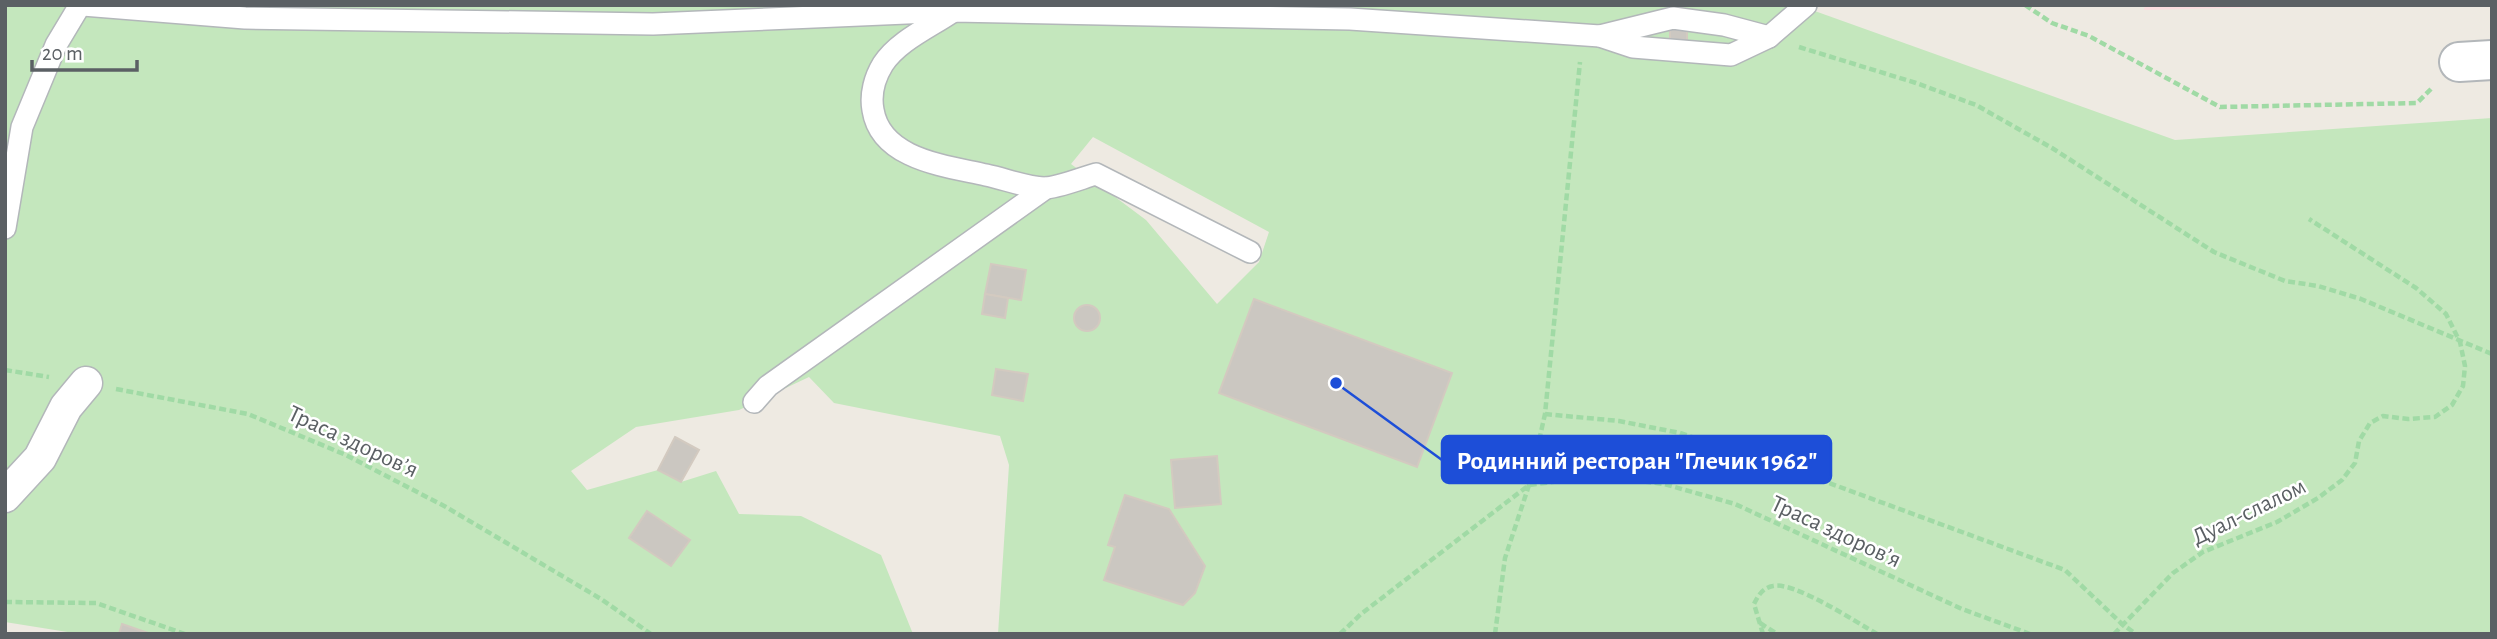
<svg xmlns="http://www.w3.org/2000/svg" width="2497" height="639" font-family="'Alegreya Sans',sans-serif">
<rect width="100%" height="100%" fill="#eeeae2"/>
<polygon fill="#fcdde0" points="2145,5 2357,5 2144,10"/>
<path fill="#c4e7bd" fill-rule="evenodd" d="M 5,5 L 1798,5 L 2175,140 L 2492,118 L 2492,634 L 998,634 L 1009,465 L 1000,436 L 834,403 L 809,377 L 739,410 L 636,427 L 571,471 L 587,490 L 658,470 L 681,482 L 716,471 L 739,514 L 801,516 L 881,555 L 913,634 L 80,634 L 5,622 ZM 1093,137 L 1269,232 L 1259,262 L 1217,304 L 1146,220 L 1071,164 Z"/>
<g fill="#cbc7c1" stroke="#d3cac0" stroke-width="2">
<polygon points="1687,28 1687,40 1670,40 1670,29"/>
<polygon points="991,264 1026,270 1021,300 985,294"/>
<polygon points="985,294 1008,298 1005,318 982,314"/>
<polygon points="1254,299 1452,373 1417,467 1219,393"/>
<circle cx="1087" cy="318" r="13"/>
<polygon points="996,369 1028,374 1023,401 992,395"/>
<polygon points="675,437 699,450 681,482 658,470"/>
<polygon points="1217,456 1221,504 1175,508 1171,460"/>
<polygon points="1125,495 1169,509 1205,566 1195,593 1183,605 1104,580 1115,547 1108,545"/>
<polygon points="647,511 690,540 671,566 629,538"/>
<polygon points="122,624 151,634 119,634"/>
</g>
<g fill="none" stroke-linecap="round" stroke-linejoin="round">
<defs>
<g id="service">
<polyline points="83,5 245,18 653,24 953,11 1350,19 1600,36 1633,47 1731,55 1769,37 1806,5"/>
<path d="M 952,12 C 930,27 898,41 883,64 C 875,77 870,94 873,110 C 881,160 947,166 986,175 C 1005,179 1025,187 1044,188 C 1057,188 1082,178 1096,174 L 1250,252"/>
<polyline points="1600,36 1673,18 1724,25 1769,37"/>
<polyline points="5,228 22,127 56,45 80,5"/>
<polyline points="754,402 768,386 1046,188"/>
</g>
<polyline id="pedestrian" points="5,496 40,458 66,407 86,383"/>
<polyline id="minor" points="2459,62 2492,60"/>
</defs>
<use href="#service" stroke="#b3b7ba" stroke-width="24"/>
<use href="#pedestrian" stroke="#b3b7ba" stroke-width="35"/>
<use href="#minor" stroke="#b3b7ba" stroke-width="42"/>
<g stroke="#a0daa5" stroke-width="4.5" stroke-dasharray="7 3.5" stroke-linecap="butt">
<polyline points="2025,5 2052,23 2089,36 2220,107 2417,103 2433,87"/>
<polyline points="1799,47 1916,83 1976,105 2052,148 2214,252 2285,281 2318,286 2361,299 2492,354"/>
<polyline points="5,370 49,377"/>
<polyline points="116,389 248,414 346,455 446,507 601,599 651,634"/>
<polyline points="1545,414 1619,421 1680,433 1829,483 2065,570 2122,624 2136,634"/>
<polyline points="5,602 96,603 185,634"/>
<polyline points="1760,623 1777,634"/>
<polyline points="1340,634 1361,614 1529,485 1600,476 1664,484 1735,504 1962,609 2030,634"/>
<polyline points="1495,634 1505,558 1529,485 1545,414 1580,62"/>
<path d="M 1763,634 L 1754,604 C 1758,596 1762,588 1773,586 C 1794,581 1856,622 1877,634"/>
<polyline points="2114,634 2173,573 2203,552 2277,522 2318,498 2342,480 2355,463 2359,441 2370,423 2383,416 2408,419 2435,417 2452,405 2463,386 2465,366 2460,342 2446,314 2416,288 2309,219"/>
</g>
<use href="#service" stroke="#fff" stroke-width="21"/>
<use href="#pedestrian" stroke="#fff" stroke-width="32"/>
<use href="#minor" stroke="#fff" stroke-width="38"/>
</g>
<g text-anchor="middle" dominant-baseline="central" stroke-width="5" stroke-linejoin="round" paint-order="stroke">
<g font-size="24" fill="#5b6064" stroke="#fff">
<text transform="translate(353 442) rotate(25)">Траса здоров’я</text>
<text transform="translate(2249 512) rotate(-26)">Дуал-слалом</text>
<text transform="translate(1836 532) rotate(25)">Траса здоров’я</text>
</g>
</g>
<path fill="none" stroke="#1d4ed8" stroke-width="2.5" d="M1336 383L1442 460"/>
<circle fill="#1d4ed8" stroke="#fff" stroke-width="2.5" cx="1336" cy="383" r="7"/>
<rect fill="#1d4ed8" stroke="#1d4ed8" stroke-width="2.5" x="1442" y="436" width="389" height="47" rx="7"/>
<g font-size="26" text-anchor="middle" font-weight="bold" fill="#fff">
<text x="1637" y="469">Родинний ресторан "Глечик 1962"</text>
</g>
<rect width="2497" height="639" fill="none" stroke="#5b6064" stroke-width="14"/>
<path d="M32 60v10h105v-10" fill="none" stroke="#5b6064" stroke-width="3.5"/>
<text x="42" y="60" font-size="21" fill="#5b6064" stroke="#ffffff" stroke-width="5" paint-order="stroke">20 m</text>
</svg>
